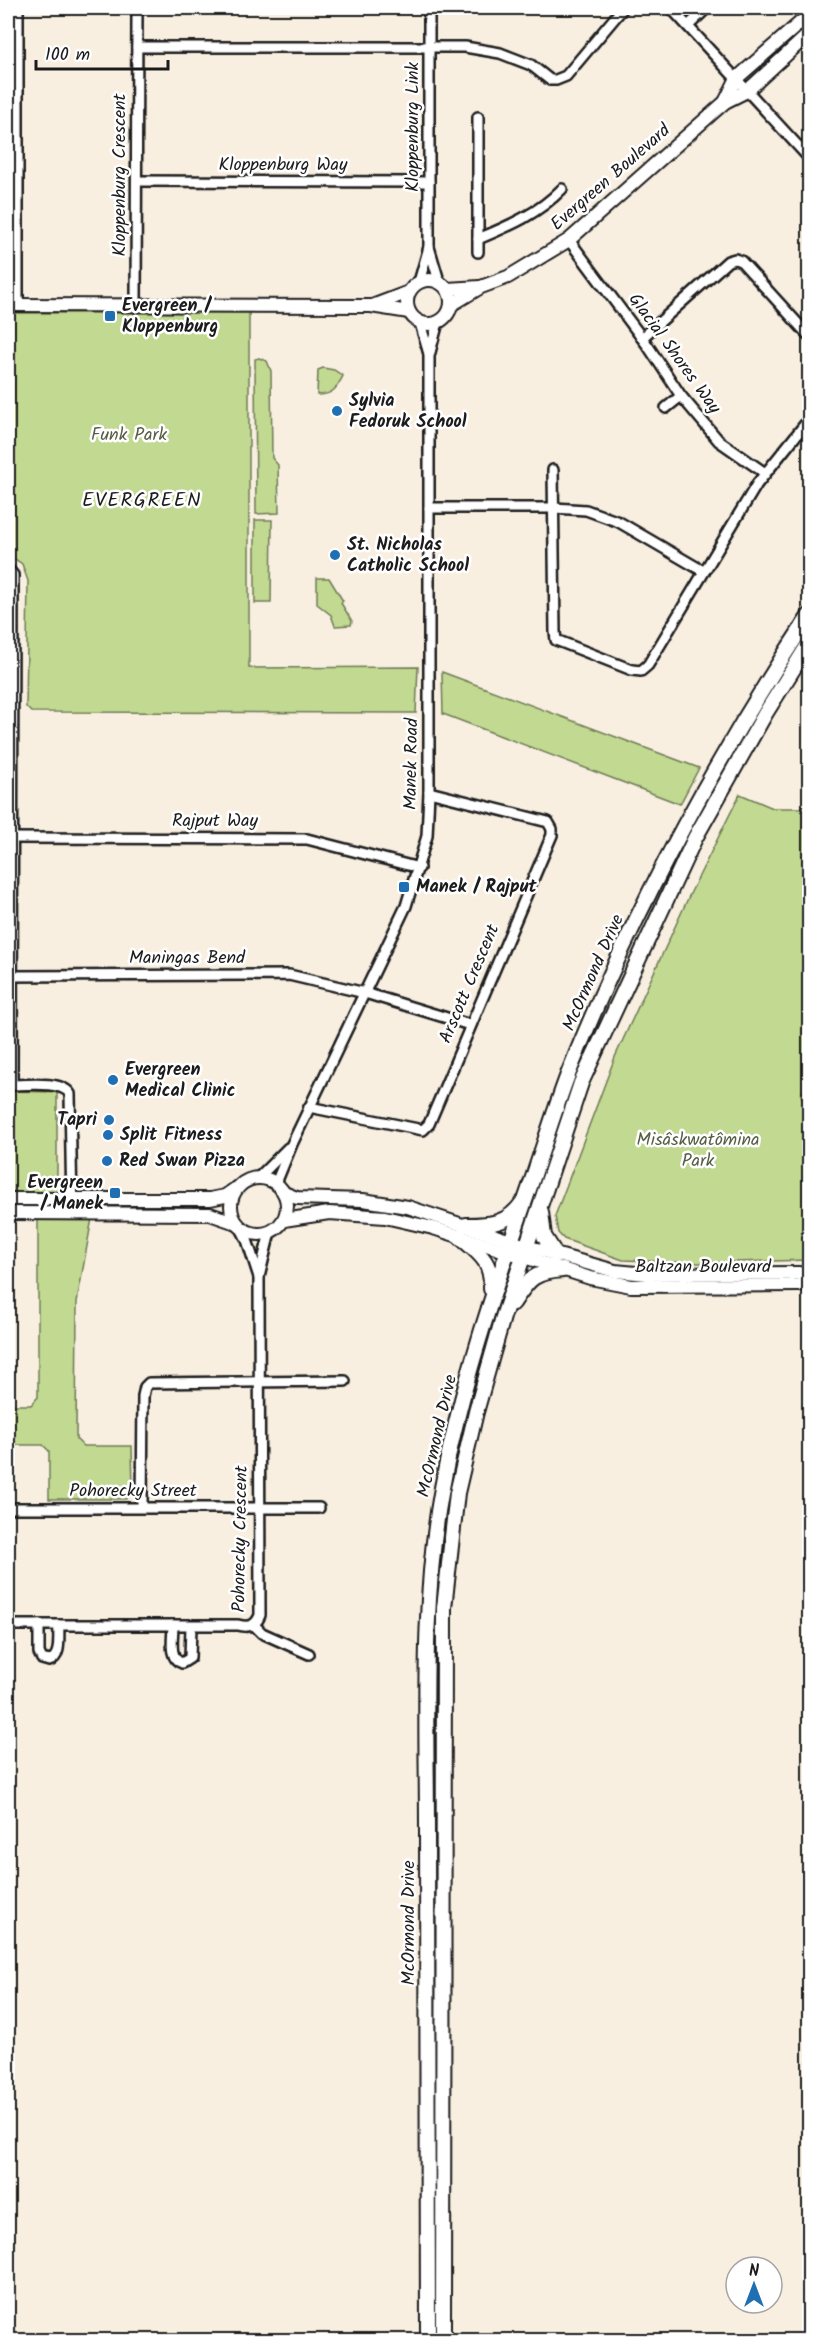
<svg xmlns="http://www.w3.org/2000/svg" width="817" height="2348" font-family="Kalam,sans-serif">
<rect width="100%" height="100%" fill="#f8efe1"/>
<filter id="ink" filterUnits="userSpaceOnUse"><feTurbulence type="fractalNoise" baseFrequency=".0167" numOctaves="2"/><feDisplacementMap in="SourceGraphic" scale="12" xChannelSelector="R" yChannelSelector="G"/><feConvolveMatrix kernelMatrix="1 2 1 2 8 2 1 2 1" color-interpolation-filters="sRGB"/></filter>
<g filter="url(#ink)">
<g fill="#c1d990" stroke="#6e7a56" stroke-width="1.5">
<polygon points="249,312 249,668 418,667 416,713 31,712 26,707 28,581 22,564 8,554 8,313"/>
<polygon points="259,358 267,361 271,371 272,458 278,465 279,513 256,514 255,359"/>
<path d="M 323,368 L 334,370 L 343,376 C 336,389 333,395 317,395 L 318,370 Z"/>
<polygon points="255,520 272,520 271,603 255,603"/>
<polygon points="317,578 329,578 343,601 341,603 352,621 351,625 335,626 331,615 317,604"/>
<polygon points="442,672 699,768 680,804 443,714"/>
<polygon points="740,794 773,808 809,808 810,1078 801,1095 806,1107 810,1109 808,1260 700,1263 623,1260 564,1239 558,1233 555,1216 615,1057 690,894"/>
<polygon points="8,1091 57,1092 57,1196 8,1196"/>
<polygon points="38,1218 92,1218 77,1302 76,1439 83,1446 132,1446 133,1490 130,1496 126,1499 49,1499 49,1451 43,1445 8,1445 8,1405 31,1405 38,1397"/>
</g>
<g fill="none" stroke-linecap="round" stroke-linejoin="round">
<defs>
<g id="minor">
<polyline points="18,8 18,305"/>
<polyline points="671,8 810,159"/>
<polyline points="688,26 707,8"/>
<polyline points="137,47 465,47 500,53 531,65 550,80 556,80 566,76 623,8"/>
<polyline points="137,181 429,182"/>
<path d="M 478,239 C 509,226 538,214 562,189"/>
<polyline points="569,240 648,346 681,396 719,441 765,473"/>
<polyline points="429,247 439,281"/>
<polyline points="478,252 478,117"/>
<polyline points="419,282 429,247 429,8"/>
<polyline points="136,307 137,8"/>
<polyline points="420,323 429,354"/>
<polyline points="642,338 728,261 735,259 741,261 810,337"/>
<polyline points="666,408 681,396"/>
<polyline points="553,470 555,632 556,640 632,670 641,671 648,665 757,484 810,418"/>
<polyline points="429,508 554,508 586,510 619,522 703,571"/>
<polyline points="8,569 13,575 12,1085"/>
<polyline points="8,838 307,839 419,868"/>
<polyline points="9,976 289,975 365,993 470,1025"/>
<path d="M 9,1085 C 24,1085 62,1080 70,1094 L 72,1213"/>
<polyline points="309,1107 423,1130 429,1124 552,835 552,829 548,822 429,792"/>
<polyline points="259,1177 288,1148"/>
<polyline points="276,1183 292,1144 406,906 427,836 429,792 429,356 438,322"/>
<polyline points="241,1228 247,1240 259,1277"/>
<polyline points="142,1507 143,1396 145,1387 149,1383 345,1381"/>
<polyline points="8,1508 319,1508"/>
<path d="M 8,1625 L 238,1625 C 249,1628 256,1626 260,1615 L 259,1277 L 270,1232"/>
<path d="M 39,1625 L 39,1653 L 42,1659 L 49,1661 C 62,1657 58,1637 59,1625"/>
<path d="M 173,1625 C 173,1638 168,1659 182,1663 L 190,1658 L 191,1626"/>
<polyline points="254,1625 262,1633 309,1654"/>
</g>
<g id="tertiary">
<polyline points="725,102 737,78 810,14"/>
<circle cx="429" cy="302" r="22"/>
<polyline points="447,289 480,287"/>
<polyline points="8,305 371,306 409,312"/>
<polyline points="451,305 481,287 508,277 569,240 725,102 747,91 810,33"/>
<polyline points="372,306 409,292"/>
<circle cx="259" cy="1206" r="28"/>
<polyline points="284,1193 297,1198 363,1200 408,1207 526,1246 615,1271 647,1274 799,1273 810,1276"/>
<polyline points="8,1199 210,1199 225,1196 235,1189"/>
<polyline points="8,1213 210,1214 236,1223"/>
<polyline points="284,1220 329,1213 385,1217 433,1228 590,1278 631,1286 800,1285 810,1282"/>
</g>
<g id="secondary">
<polyline points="541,1212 544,1236 556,1255"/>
<path d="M 466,1225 C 490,1225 508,1224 522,1203"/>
<path d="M 460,1237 C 480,1254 492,1261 491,1289"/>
<path d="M 513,1303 C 529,1279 533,1272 563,1270"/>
<path d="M 428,2340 C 427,2171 426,2002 427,1832 C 427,1718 421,1601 442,1488 C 460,1389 495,1287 528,1192 C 542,1152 554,1111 569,1072 C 633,912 715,759 810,615"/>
<polyline points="443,2340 444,1608 457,1493 476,1412 503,1317 581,1083 695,838 765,714 810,642"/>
</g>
</defs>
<use href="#minor" stroke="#1c1c1c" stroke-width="14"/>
<use href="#tertiary" stroke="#1c1c1c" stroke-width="16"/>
<use href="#secondary" stroke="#1c1c1c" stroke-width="18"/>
<use href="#minor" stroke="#fff" stroke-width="9"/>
<use href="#tertiary" stroke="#fff" stroke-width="12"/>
<use href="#secondary" stroke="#fff" stroke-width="14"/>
</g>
</g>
<g fill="#1f6fb2" stroke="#fff" stroke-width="2">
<rect x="104" y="310" width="12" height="12" rx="3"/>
<circle cx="337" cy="411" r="6"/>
<circle cx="335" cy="555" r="6"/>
<rect x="398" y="881" width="12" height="12" rx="3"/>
<circle cx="113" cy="1080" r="6"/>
<circle cx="109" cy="1120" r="6"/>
<circle cx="108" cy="1135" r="6"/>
<circle cx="107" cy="1161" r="6"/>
<rect x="109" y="1187" width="12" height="12" rx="3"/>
</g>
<g text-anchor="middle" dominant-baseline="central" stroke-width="5" stroke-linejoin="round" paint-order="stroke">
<g font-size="18" fill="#1c1c1c" stroke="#fff">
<text transform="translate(413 127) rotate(-90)">Kloppenburg Link</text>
<text x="283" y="165">Kloppenburg Way</text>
<text transform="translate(120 175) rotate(-90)">Kloppenburg Crescent</text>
<text transform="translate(611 178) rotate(-41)">Evergreen Boulevard</text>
<text transform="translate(674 354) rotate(54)">Glacial Shores Way</text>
<text transform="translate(412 764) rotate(-89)">Manek Road</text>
<text x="215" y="821">Rajput Way</text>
<text x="187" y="958">Maningas Bend</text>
<text transform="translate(594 973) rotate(-66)">McOrmond Drive</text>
<text transform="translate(470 984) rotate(-67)">Arscott Crescent</text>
<text x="703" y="1267">Baltzan Boulevard</text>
<text transform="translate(438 1436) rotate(-77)">McOrmond Drive</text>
<text x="133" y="1491">Pohorecky Street</text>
<text transform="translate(241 1539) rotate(-89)">Pohorecky Crescent</text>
<text transform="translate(409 1923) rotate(-90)">McOrmond Drive</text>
</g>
<g font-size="18" font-weight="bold" fill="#1c1c1c" stroke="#fff" text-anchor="start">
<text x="122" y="306">Evergreen /<tspan x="122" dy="21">Kloppenburg</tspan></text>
<text x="349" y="401">Sylvia<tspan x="349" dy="21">Fedoruk School</tspan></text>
<text x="347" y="545">St. Nicholas<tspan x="347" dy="21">Catholic School</tspan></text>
<text x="416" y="887">Manek / Rajput</text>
<text x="125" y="1070">Evergreen<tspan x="125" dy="21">Medical Clinic</tspan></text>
<text x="97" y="1120" text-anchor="end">Tapri</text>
<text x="120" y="1135">Split Fitness</text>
<text x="119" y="1161">Red Swan Pizza</text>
<text x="103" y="1183" text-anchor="end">Evergreen<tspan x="103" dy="21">/ Manek</tspan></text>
</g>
<g font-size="18" fill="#565e45" stroke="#fff">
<text x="129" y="435">Funk Park</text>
<text x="698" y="1140">Misâskwatômina<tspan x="698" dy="21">Park</tspan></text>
</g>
<g font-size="20" letter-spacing="1.5" fill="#1c1c1c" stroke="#fff">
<text x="142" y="501">EVERGREEN</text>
</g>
</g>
<rect width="817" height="2348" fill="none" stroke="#fff" stroke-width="30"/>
<rect x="15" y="15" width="787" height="2318" fill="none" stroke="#1c1c1c" stroke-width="2" filter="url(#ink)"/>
<g transform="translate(754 2285)"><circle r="28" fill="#ffffff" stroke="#a4a4a4" stroke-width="1.5"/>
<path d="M0-4.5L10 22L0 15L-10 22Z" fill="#1f6fb2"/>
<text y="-9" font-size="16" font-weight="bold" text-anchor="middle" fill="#1c1c1c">N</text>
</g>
<path d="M36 60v9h132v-9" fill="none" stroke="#1c1c1c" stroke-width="3"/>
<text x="45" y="60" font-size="18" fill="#1c1c1c" stroke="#ffffff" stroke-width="4.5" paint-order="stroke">100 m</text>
</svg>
